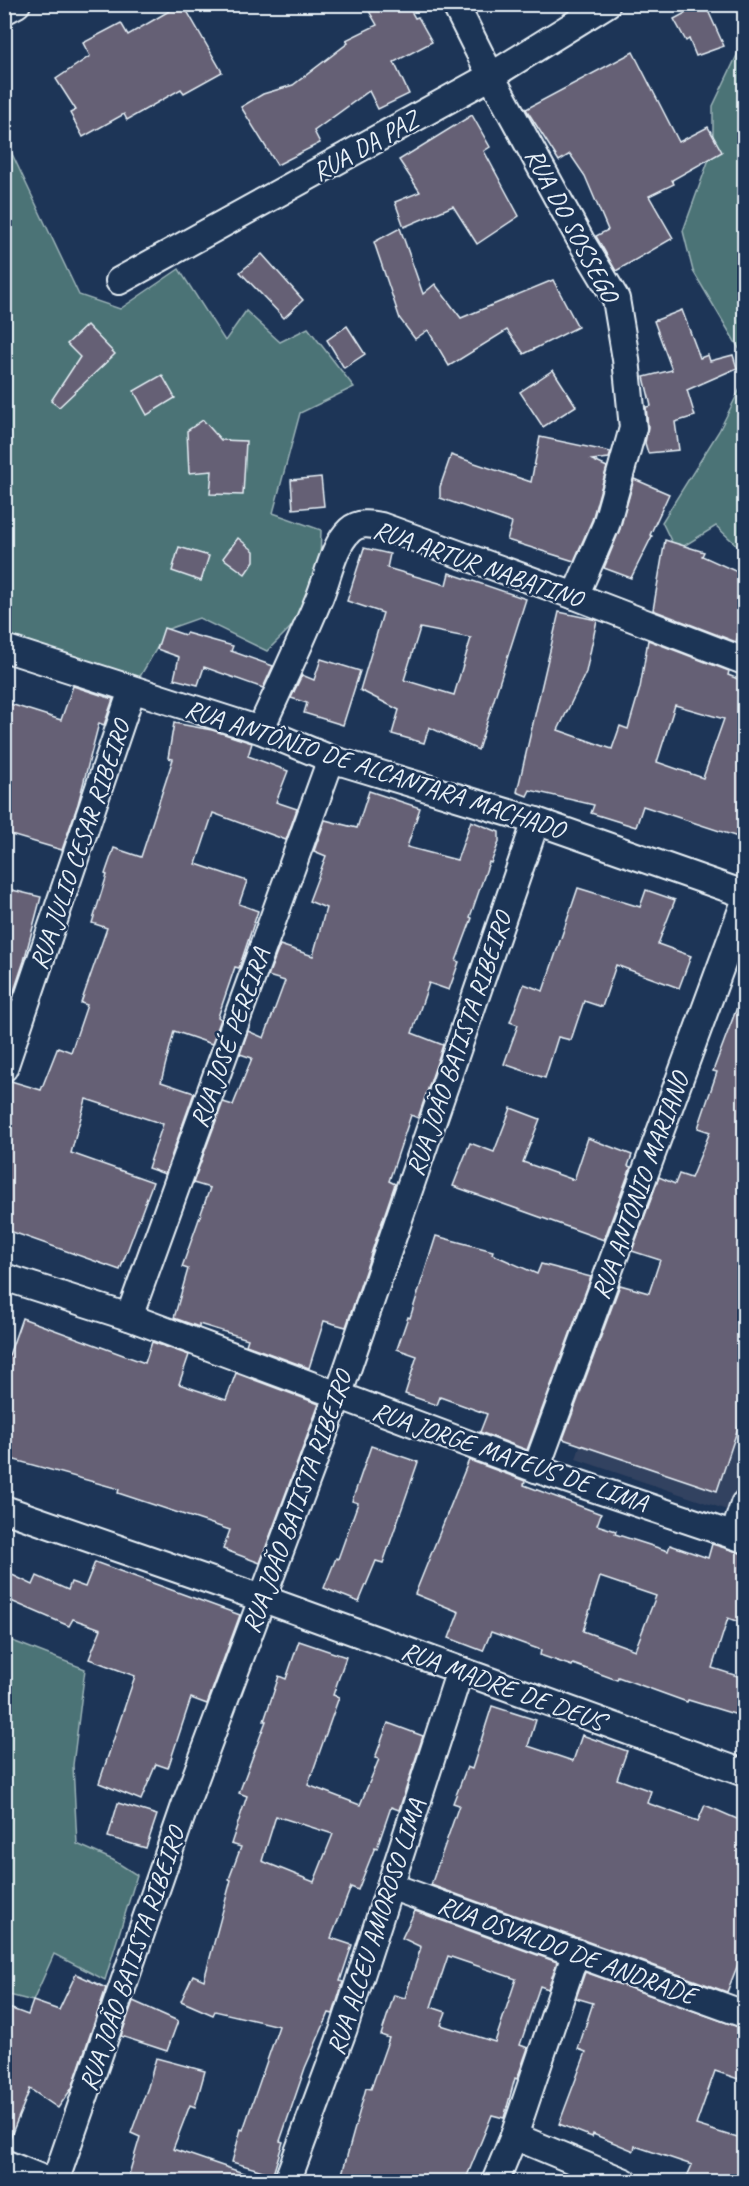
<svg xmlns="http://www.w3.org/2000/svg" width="749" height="2186" font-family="Caveat,sans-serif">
<rect width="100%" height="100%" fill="#1d3557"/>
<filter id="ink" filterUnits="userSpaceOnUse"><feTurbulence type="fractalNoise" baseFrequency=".0167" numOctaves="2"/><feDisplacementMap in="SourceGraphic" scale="12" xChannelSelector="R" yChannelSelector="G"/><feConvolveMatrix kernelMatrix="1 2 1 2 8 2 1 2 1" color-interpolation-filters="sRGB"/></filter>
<g filter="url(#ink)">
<polygon fill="#334260" points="599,1386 744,1436 744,1497 739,1514 576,1459"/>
<g fill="#4c7376" stroke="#9ab2b7" stroke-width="1.5">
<polygon points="744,46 744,357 693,271 683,231 713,148 713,106 740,49"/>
<polygon points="4,137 79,295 120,309 179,269 225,341 246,311 280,342 308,328 354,387 300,413 273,513 321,530 319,599 267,651 199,618 168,629 132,690 5,632"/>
<polygon points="744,381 744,552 716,526 676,551 662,522 719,431"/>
<polygon points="5,1638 85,1669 73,1765 77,1844 113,1860 137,1875 105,1980 54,1954 33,2001 5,1994"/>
</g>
<g fill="#656074" stroke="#e8f1f8" stroke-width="1.5" fill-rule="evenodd">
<polygon points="181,4 183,4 222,72 184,93 181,89 127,120 124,114 83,137 70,113 76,110 56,79 90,56 83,43 121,23 128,35"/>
<polygon points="365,4 407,4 415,18 418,17 432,42 394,62 409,94 378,109 369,91 314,131 320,143 277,165 241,107 263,94 293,85 348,43 346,40 377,25"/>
<polygon points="702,4 705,4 724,46 696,56 689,39 686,41 674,19"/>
<polygon points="633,52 679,142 708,127 722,152 672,180 674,184 649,196 673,238 616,271 596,236 608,230 585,176 570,154 559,161 526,109"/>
<polygon points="472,115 490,147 484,151 519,216 477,244 453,206 404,227 395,202 420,192 399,160"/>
<polygon points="400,228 423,294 435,284 461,318 553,280 578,327 524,354 507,330 449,366 428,330 415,339 400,319 374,242"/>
<polygon points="262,254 303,300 284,318 240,272"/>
<polygon points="682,310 700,358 708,355 710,361 733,355 737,368 687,390 695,416 675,422 679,450 648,453 645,443 648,427 646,407 651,406 644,377 672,370 654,321"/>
<polygon points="87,325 115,354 59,407 51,401 80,357 67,344"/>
<polygon points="347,326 365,354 344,368 327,340"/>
<polygon points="553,370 576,406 543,427 520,392"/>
<polygon points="162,375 175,398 147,415 134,391"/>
<polygon points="203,420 221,440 246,441 243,495 210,494 212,471 189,473 187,431"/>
<polygon points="540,437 611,452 609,458 592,460 607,467 592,520 574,561 507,540 512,523 440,498 440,487 451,455 531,482"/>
<polygon points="321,477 324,506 293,509 291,480"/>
<polygon points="634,479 669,494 650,535 652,536 631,578 604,568 620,529"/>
<polygon points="238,538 254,551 254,561 245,574 223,558"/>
<polygon points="665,540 704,552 702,556 744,575 744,623 736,642 653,610"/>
<polygon points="179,547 209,556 201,581 172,571"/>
<path d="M 364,548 L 390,554 L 387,568 L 446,585 L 449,573 L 526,599 L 478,750 L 429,727 L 424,743 L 392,734 L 399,710 L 360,690 L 383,613 L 347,601 ZM 420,628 L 471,638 L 454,695 L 404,680 Z"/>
<path d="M 559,612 L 597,620 L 586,672 L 558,730 L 612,749 L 620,726 L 628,729 L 640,688 L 648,640 L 729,671 L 728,675 L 738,679 L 740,675 L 744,676 L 744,839 L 643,806 L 636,827 L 591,813 L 594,805 L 530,790 L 527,796 L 517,792 ZM 675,705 L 724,719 L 703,778 L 657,762 Z"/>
<polygon points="164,628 185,635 186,633 233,646 231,651 273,666 263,688 204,667 198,685 174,679 179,657 157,649"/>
<polygon points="321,659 360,671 343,725 304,713 307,703 291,698 302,675 314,680"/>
<polygon points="73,686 113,699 104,725 99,723 78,804 62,850 4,833 4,702 61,720"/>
<polygon points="174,723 212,730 252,743 248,756 288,771 276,802 297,809 286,840 213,813 196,864 247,881 239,904 258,911 239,968 235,967 218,1017 221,1019 212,1044 174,1031 161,1082 194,1093 165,1174 148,1168 163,1124 86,1099 71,1153 153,1182 120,1270 4,1229 4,1083 11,1081 41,1090 58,1047 71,1052 87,1005 81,1003 107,928 92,923 107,875 105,874 114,848 141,857 173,759 168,758"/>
<polygon points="369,791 420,808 407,847 457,860 471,821 499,832 499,842 491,863 489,862 470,917 472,918 456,961 459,962 449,990 429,983 412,1033 443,1045 418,1118 411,1115 389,1181 395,1184 346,1327 324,1321 309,1368 246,1345 248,1339 199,1324 199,1327 174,1318 188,1269 182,1267 210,1188 193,1183 223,1102 233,1105 252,1058 240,1054 248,1031 264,1038 285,981 268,976 280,945 313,956 326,908 309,901 326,856 314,851 325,820 357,828"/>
<polygon points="4,888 41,897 24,961 10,1003 4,1003"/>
<polygon points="578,888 640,907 646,890 675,900 658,944 691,956 679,988 616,965 602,1007 584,1001 571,1040 558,1037 545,1078 504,1064 518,1025 510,1022 524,984 543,991"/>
<polygon points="742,994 744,995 744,1410 717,1491 563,1439 620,1285 649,1293 660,1260 632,1251 659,1177 675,1184 679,1174 691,1178 710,1132 698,1128 717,1072 713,1071"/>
<polygon points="511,1108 540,1119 523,1162 574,1180 588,1138 632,1155 628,1166 631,1167 604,1240 453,1186 470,1143 494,1152"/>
<polygon points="436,1236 493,1251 492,1254 537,1274 541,1264 591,1277 527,1450 480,1432 487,1414 440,1397 437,1405 405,1394 417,1356 397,1349 408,1317 410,1318"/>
<polygon points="22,1318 145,1363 152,1342 189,1355 179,1384 226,1400 236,1373 319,1404 260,1563 223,1549 230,1530 118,1493 119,1489 4,1457 4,1370"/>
<polygon points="371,1446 418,1462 383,1563 376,1561 359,1602 324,1588 336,1558 338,1559 358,1503 352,1501"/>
<path d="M 469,1460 L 525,1481 L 524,1485 L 601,1514 L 597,1525 L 616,1531 L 615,1534 L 668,1551 L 670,1545 L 708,1558 L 712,1544 L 744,1554 L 744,1624 L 728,1618 L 712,1668 L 744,1678 L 744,1717 L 688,1700 L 687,1702 L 618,1677 L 617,1680 L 573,1664 L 572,1666 L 540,1655 L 541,1650 L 491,1632 L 483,1651 L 449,1638 L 459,1612 L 415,1594 ZM 600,1577 L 656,1596 L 635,1650 L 583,1631 Z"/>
<polygon points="95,1562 240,1615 207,1704 191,1698 168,1768 156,1764 141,1800 99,1783 135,1676 89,1659 101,1629 73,1619 69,1626 4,1598 4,1571 33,1585 37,1576 68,1590 71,1582 85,1587"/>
<path d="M 299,1641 L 346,1657 L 333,1695 L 339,1697 L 308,1785 L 360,1805 L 379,1759 L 375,1758 L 388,1723 L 423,1736 L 399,1810 L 391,1807 L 377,1848 L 375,1847 L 358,1890 L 351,1887 L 331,1938 L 352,1945 L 340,1981 L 343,1982 L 333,2014 L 329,2013 L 305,2068 L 280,2141 L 283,2142 L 273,2174 L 232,2162 L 241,2129 L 243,2130 L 279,2026 L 215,2011 L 213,2015 L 181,2001 L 193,1975 L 204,1980 L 231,1880 L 229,1879 L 241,1847 L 231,1844 L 247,1796 L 239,1793 L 266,1721 L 264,1721 L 279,1676 L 286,1679 ZM 276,1816 L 333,1834 L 314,1882 L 262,1861 Z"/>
<polygon points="492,1706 536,1720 528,1746 573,1761 582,1735 627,1751 617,1779 651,1791 647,1803 698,1821 705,1805 744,1822 744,1949 727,1992 431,1885 459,1805 453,1803 467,1767 472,1769"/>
<polygon points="118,1803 157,1815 146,1848 108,1837"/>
<path d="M 415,1911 L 557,1962 L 548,1989 L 540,1986 L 520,2045 L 528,2048 L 517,2079 L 515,2078 L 504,2118 L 492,2115 L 465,2181 L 340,2181 L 366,2088 L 371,2089 L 389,2038 L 381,2035 L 394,1995 L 405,1998 L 421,1947 L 402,1938 ZM 448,1956 L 516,1979 L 495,2042 L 441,2025 L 446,2012 L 431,2007 Z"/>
<polygon points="585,1972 744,2029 744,2081 715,2071 696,2125 744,2140 744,2181 685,2181 692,2165 635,2146 634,2151 593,2134 592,2137 559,2124 586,2052 578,2049 593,2003 576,1998"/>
<polygon points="76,1974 106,1988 72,2088 58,2108 30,2089 6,2148 4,2148 4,2006 28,2015 33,2001 59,2010"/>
<polygon points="133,2001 178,2021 167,2051 121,2036"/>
<polygon points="156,2058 205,2071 195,2107 190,2105 173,2149 255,2177 254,2181 127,2181 140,2137 131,2133 148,2087"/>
</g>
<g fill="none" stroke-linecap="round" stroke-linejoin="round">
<defs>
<g id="street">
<polyline points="455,4 491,76 581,241 616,299 626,359 633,428 606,525 575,596"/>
<polyline points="4,11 17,4"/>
<polyline points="119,281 491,76 607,4"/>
<polyline points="4,648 260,730 331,759 536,821 744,894"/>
<path d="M 260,730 C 280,687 300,644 318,601 C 328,579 332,547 350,530 C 359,522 370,524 381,526 L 575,596 L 744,661"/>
<polyline points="4,1068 132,690"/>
<polyline points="4,1277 129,1317 536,1469 744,1539"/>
<polyline points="129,1317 331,759"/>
<polyline points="536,1469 744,904"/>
<polyline points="4,1509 261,1598 744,1773"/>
<polyline points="734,1535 744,1504"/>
<polyline points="390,1886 744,2014"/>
<polyline points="514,2136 625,2182"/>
<polyline points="4,2163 51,2182"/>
<polyline points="55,2182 187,1800 338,1396 536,821"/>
<polyline points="287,2182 344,2028 460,1670"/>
<polyline points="495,2182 514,2136 576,1952"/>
</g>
</defs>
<use href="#street" stroke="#e8f1f8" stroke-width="30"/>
<use href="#street" stroke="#1d3557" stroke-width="26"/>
</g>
</g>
<g text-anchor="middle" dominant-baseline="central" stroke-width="5" stroke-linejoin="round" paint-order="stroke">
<g font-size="26" fill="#e8f1f8" stroke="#1d3557">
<text transform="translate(365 146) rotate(-29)">RUA DA PAZ</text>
<text transform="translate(572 225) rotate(62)">RUA DO SOSSEGO</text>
<text transform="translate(478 564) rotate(19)">RUA ARTUR NABATINO</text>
<text transform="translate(375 769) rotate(18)">RUA ANTÔNIO DE ALCANTARA MACHADO</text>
<text transform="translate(80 845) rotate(-71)">RUA JULIO CESAR RIBEIRO</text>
<text transform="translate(230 1038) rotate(-70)">RUA JOSÉ PEREIRA</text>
<text transform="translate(459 1044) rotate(-71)">RUA JOÃO BATISTA RIBEIRO</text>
<text transform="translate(640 1186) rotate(-70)">RUA ANTONIO MARIANO</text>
<text transform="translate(510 1457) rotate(19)">RUA JORGE MATEUS DE LIMA</text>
<text transform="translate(297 1502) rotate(-70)">RUA JOÃO BATISTA RIBEIRO</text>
<text transform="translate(503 1686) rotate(20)">RUA MADRE DE DEUS</text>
<text transform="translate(376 1927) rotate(-72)">RUA ALCEU AMOROSO LIMA</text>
<text transform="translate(567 1950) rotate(20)">RUA OSVALDO DE ANDRADE</text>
<text transform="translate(132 1959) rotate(-71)">RUA JOÃO BATISTA RIBEIRO</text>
</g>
</g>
<rect width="749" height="2186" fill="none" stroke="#1d3557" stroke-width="24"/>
<rect x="12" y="12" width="725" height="2162" fill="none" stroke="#e8f1f8" stroke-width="2" filter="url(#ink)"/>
</svg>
